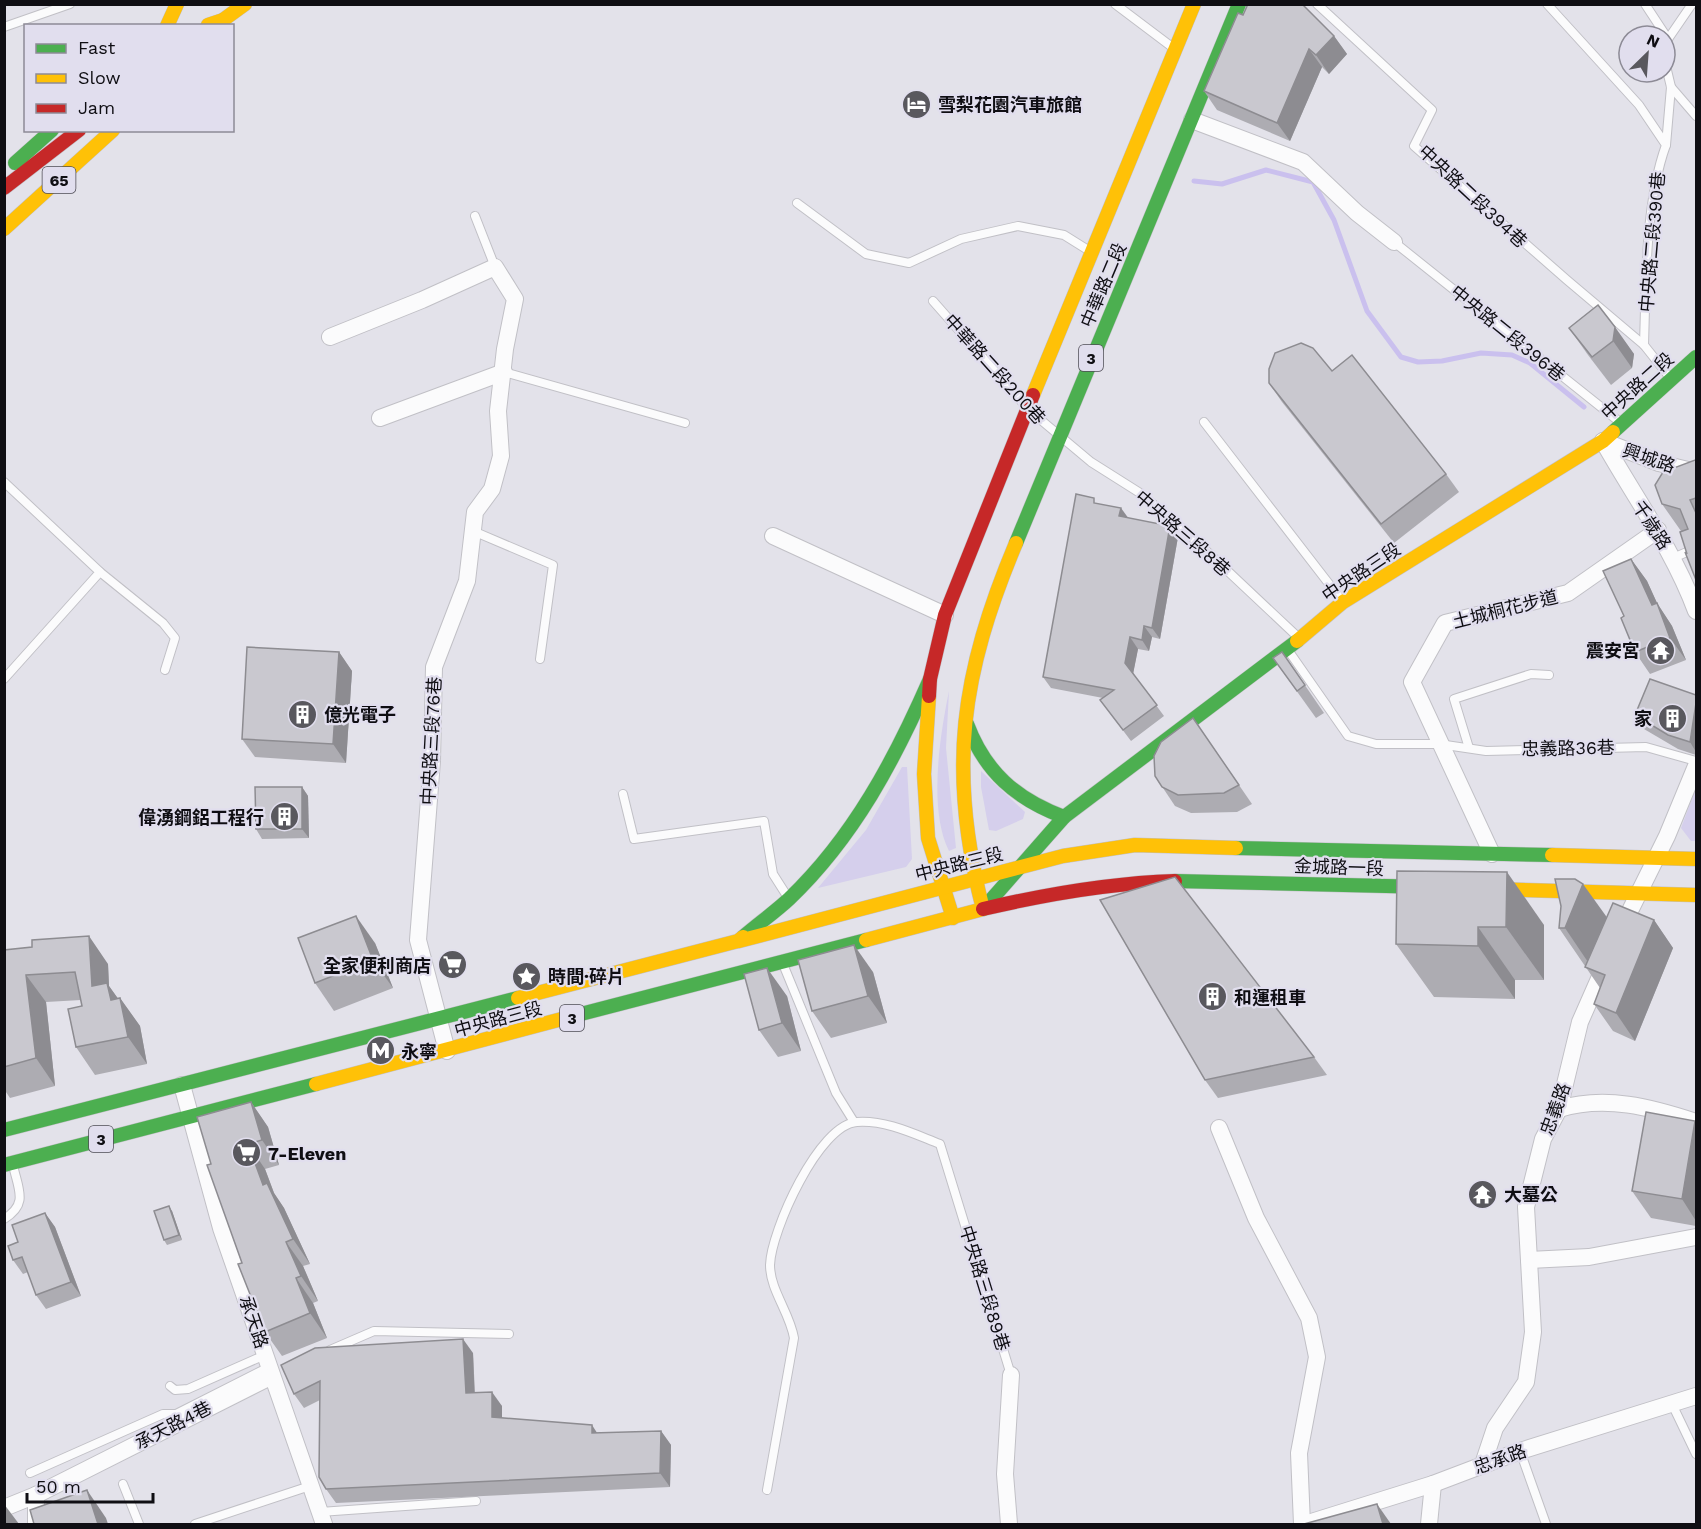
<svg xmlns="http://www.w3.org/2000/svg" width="1701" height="1529" font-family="'Work Sans','Noto Sans TC',sans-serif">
<rect width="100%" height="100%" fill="#e3e2ea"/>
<g fill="#d5cfec">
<path d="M 949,691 L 946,748 L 956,848 L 949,851 C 928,809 940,735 949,691 Z"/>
<polygon points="902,767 907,767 912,859 906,867 818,888 866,830"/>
<polygon points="981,771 1025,812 1023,819 996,831 989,830 981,787"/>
<polygon points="1696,788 1696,841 1691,841 1681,828"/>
</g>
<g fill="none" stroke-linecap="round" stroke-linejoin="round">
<polyline stroke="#cac0ee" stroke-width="5" points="1194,181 1222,184 1266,170 1313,182 1334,220 1367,311 1401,357 1418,362 1442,361 1481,353 1512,355 1530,363 1584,407"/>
<defs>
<g id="lane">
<polyline points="1115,4 1172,47"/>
<polyline points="1317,4 1432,110 1414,146 1567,280 1644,345 1671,379"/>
<path d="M 1547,4 L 1639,105 L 1666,145 C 1645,203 1646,283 1644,345"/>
<polyline points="1645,4 1668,39 1665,61"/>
<polyline points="4,27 70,4"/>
<polyline points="1668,39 1692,4"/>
<polyline points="1665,62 1671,87 1666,145"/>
<polyline points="1671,87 1696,116"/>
<polyline points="797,203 866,254 909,263 961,239 1018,226 1064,235 1088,250"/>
<polyline points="475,216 495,267"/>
<polyline points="1394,242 1621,423"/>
<polyline points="933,301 1029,410 1091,462 1140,493 1182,528 1300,639"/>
<polyline points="504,372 685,423"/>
<polyline points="1204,422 1343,602"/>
<polyline points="4,482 100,572 4,679"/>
<polyline points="473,531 553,565 540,659"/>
<polyline points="1673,558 1696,548"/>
<polyline points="100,572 163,623 175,638 165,670"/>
<polyline points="1288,650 1348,736 1376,744 1439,744 1486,751 1646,747 1696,761"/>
<polyline points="1469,748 1454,699 1531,674 1549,675"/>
<polyline points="623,794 634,839 764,821 773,874 787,896"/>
<polyline points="783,964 836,1093 854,1122"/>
<path d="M 4,1219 C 29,1204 18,1189 13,1165"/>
<polyline points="330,1350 374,1331 509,1334"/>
<polyline points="170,1386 175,1390 188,1389 265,1355"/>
<polyline points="1672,1404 1696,1454"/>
<polyline points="1520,1451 1546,1524"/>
<polyline points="30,1473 163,1414 176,1414 269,1367"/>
<polyline points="123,1484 139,1524"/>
<path d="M 767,1490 L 794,1338 C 790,1313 770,1290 770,1265 C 771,1231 819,1124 857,1122 C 886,1120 914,1134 940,1144 L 1011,1375"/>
<polyline points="320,1512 476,1501"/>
<polyline points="195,1524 310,1486"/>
</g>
<g id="street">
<polyline points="1192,120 1303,162 1357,213 1394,242"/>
<polyline points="330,337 422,300 495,267 515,299 505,349 498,411 501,456 492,489 475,512 467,581 434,667 432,761 418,940 447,1051"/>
<polyline points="380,418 504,372"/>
<path d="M 1603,441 C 1635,498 1673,549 1696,611"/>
<polyline points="1603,441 1659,463 1696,472"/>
<polyline points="773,536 945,615"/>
<polyline points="1492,854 1412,682 1445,623 1568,593 1658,530"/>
<polyline points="1620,931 1667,836 1696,766"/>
<polyline points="182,1085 221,1228 324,1524"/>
<path d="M 1559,1109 C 1605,1095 1651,1107 1696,1122"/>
<polyline points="1219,1128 1256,1218 1309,1318 1317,1357 1299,1453 1302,1524"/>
<polyline points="1529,1260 1589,1257 1696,1237"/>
<polyline points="1483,1464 1495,1428 1526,1382 1533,1332 1526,1207 1543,1139 1559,1109 1580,1022 1606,963"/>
<polyline points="4,1508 36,1495"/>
<polyline points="36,1524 36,1495 272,1376"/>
<polyline points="1009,1524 1005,1474 1011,1375"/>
<polyline points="1305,1524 1433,1484 1520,1451 1696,1396"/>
<polyline points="1429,1524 1433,1484"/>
</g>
<g id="fast">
<polyline points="216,26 223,20"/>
<polyline points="15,163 52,130"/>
<polyline points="1613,432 1696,357"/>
<polyline points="1016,543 1239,4"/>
<path d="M 967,724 C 985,772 1016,799 1064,817"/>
<polyline points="1236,848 1552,855"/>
<polyline points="1175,881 1428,887"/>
<polyline points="983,909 1064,817 1297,641"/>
<path d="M 743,937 C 758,924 775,912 789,899 C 854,837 895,759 930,679"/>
<polyline points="577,1015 866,940"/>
<polyline points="4,1130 518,998"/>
<polyline points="4,1165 316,1084"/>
</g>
<g id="slow">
<polyline points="208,25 223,20 245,4"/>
<polyline points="167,26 177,4"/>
<polyline points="4,229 113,130"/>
<polyline points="1033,395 1194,4"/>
<polyline points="1297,641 1343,602 1603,441 1613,432"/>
<polyline points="929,696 924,774 928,838 953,918"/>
<polyline points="1552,855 1696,859"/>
<polyline points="1488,889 1696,895"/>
<path d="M 866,940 L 983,909 C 947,770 961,674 1016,543"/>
<polyline points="739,941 1063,856 1135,845 1236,848"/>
<polyline points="518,998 738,941 743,937"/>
<polyline points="316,1084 577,1015"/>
</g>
<g id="jam">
<polyline points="4,188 79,130"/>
<polyline points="929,696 930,679 945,615 1033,395"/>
<path d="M 983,909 C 1047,894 1109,883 1175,881"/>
</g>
</defs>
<use href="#lane" stroke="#c1c0c6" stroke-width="10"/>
<use href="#street" stroke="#c1c0c6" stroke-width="18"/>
<use href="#fast" stroke="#c1c0c6" stroke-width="15"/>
<use href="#slow" stroke="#c1c0c6" stroke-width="15"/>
<use href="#jam" stroke="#c1c0c6" stroke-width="15"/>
<use href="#lane" stroke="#fbfbfc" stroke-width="8"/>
<use href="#street" stroke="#fbfbfc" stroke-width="16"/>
<use href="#fast" stroke="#4caf50" stroke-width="14"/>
<use href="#slow" stroke="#ffc107" stroke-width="14"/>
<use href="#jam" stroke="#c62828" stroke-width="14"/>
</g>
<g fill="#adacb2">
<polygon points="1243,15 1334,36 1347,54 1329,74 1322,67 1290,141 1217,110 1204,91"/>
<polygon points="1598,305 1634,354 1632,368 1611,385 1588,355 1569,328"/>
<polygon points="1269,383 1446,474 1459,492 1394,543 1282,402"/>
<polygon points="1696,461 1696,580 1687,554 1681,531 1662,504"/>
<polygon points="1099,504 1128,518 1178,537 1160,639 1152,637 1149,651 1138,649 1133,674 1164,716 1131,741 1100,700 1103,698 1051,688 1043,677"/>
<polygon points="1631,559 1647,581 1657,603 1672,626 1686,660 1650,674 1635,652 1624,616"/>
<polygon points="339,652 352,671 346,763 255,757 242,739"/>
<polygon points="1282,652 1324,713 1316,718 1273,658"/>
<polygon points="1696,695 1696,755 1678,749 1644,729 1635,715"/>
<polygon points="1193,718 1252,804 1237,812 1191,813 1175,806 1155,776"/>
<polygon points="302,787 308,796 309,838 262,839 256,829"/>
<polygon points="1397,871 1544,925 1544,980 1515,980 1515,999 1434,997 1396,944"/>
<polygon points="1607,917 1654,920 1673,948 1635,1041 1613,1031 1594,1004 1600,988 1559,928"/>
<polygon points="375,943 393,988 334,1011 315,983"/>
<polygon points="4,950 108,964 109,986 118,999 120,998 140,1026 147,1064 95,1075 76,1047 82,1006 81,1000 46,1002 55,1086 10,1098 4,1089"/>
<polygon points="873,972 887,1023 831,1038 812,1011"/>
<polygon points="787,996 801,1051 778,1057 759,1030"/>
<polygon points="1314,1057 1327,1075 1218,1098 1205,1080"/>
<polygon points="251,1102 268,1127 279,1165 265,1169 274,1193 284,1208 310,1264 303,1266 318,1301 313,1303 327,1338 282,1356 265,1332 211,1164"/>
<polygon points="1696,1122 1696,1226 1651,1218 1632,1191"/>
<polygon points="172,1211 182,1240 167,1245 164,1240"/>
<polygon points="45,1213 55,1227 81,1296 46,1309 36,1295 28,1272 23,1274 13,1260 18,1242"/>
<polygon points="473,1353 475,1393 502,1406 502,1418 597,1433 661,1431 671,1445 670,1487 336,1503 326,1489 320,1400 304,1408 294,1394 281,1365"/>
</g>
<g fill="#8d8c91">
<polygon points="1334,36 1347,54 1329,74 1316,55"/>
<polygon points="1309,49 1322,67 1290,141 1277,123"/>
<polygon points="1615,327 1634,354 1632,368 1613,341"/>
<polygon points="1121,508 1129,519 1119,516"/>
<polygon points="1170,526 1178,537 1160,639 1152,628"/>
<polygon points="1631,559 1647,581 1657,603 1672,626 1686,660 1670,638 1652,605"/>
<polygon points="1144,626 1152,637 1149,651 1142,640"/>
<polygon points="1130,637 1138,649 1133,674 1125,663"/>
<polygon points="339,652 352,671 346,763 333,744"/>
<polygon points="1696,703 1696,752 1690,742"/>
<polygon points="302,787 308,796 309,838 302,829"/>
<polygon points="1507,872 1544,925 1544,980 1506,927"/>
<polygon points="1583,884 1611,923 1592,968 1565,928"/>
<polygon points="356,916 375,943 393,988 373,960"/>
<polygon points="1654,920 1673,948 1635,1041 1616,1013"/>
<polygon points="1478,927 1515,980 1515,999 1478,946"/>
<polygon points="89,936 108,964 109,986 122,1004 120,998 140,1026 147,1064 92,986"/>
<polygon points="854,945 873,972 887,1023 868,996"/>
<polygon points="767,968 787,996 801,1051 782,1023"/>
<polygon points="26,975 46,1002 55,1086 36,1058"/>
<polygon points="251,1102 268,1127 279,1165 262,1140"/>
<polygon points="1695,1121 1696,1122 1696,1221 1682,1199"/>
<polygon points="248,1144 265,1169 274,1193 284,1208 310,1264 293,1239 263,1185"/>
<polygon points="169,1206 172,1211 182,1240 179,1235"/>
<polygon points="45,1213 55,1227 81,1296 71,1282"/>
<polygon points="286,1242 303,1266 318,1301 301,1276"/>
<polygon points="296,1278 313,1303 327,1338 310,1313"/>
<polygon points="463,1339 473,1353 475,1407 466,1393"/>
<polygon points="492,1392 502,1406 502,1431 492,1417"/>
<polygon points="592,1425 601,1439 592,1433"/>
<polygon points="661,1431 671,1445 670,1487 660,1473"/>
<polygon points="87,1490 106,1518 108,1524 98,1524"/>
<polygon points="4,1504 19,1524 4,1524"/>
<polygon points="1377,1504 1391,1524 1383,1524"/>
</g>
<g fill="#c9c8cf" stroke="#8d8c91" stroke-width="1.5">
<polygon points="1248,4 1302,4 1334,36 1316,55 1309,49 1277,123 1204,91 1238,13 1243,15"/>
<polygon points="1598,305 1615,327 1613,341 1592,357 1569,328"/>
<polygon points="1301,343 1313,348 1332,371 1352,355 1446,474 1381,524 1269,383 1269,369 1275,353"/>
<polygon points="1695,460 1696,461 1696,498 1690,500 1696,513 1696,580 1685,552 1687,554 1680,532 1688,529 1680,509 1662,504 1655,485 1663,472"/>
<polygon points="1076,494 1094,498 1094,503 1121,508 1119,516 1170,526 1152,628 1144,626 1142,640 1130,637 1125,663 1157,705 1123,730 1100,700 1114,690 1043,677"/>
<polygon points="1631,559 1652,605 1657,603 1670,638 1635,652 1621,618 1624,616 1603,571"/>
<polygon points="247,647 339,652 333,744 242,739"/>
<polygon points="1282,652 1305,685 1297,691 1273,658"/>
<polygon points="1650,679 1696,695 1696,703 1690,742 1668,735 1635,715"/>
<polygon points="1193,718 1239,785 1224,793 1178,795 1162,787 1155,776 1154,756 1161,742"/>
<polygon points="255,787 302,787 302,829 256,829"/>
<polygon points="1397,871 1507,872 1506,927 1478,927 1478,946 1396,944"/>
<polygon points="1175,877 1314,1057 1205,1080 1100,900"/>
<polygon points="1555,879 1575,879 1583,884 1565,928 1559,928 1561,906"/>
<polygon points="1613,903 1654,920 1616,1013 1594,1004 1605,975 1585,967"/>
<polygon points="356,916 373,960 315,983 298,938"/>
<polygon points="89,936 92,986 107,983 111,1000 120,998 128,1037 76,1047 68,1009 82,1006 75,972 26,975 36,1058 4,1067 4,950 32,947 32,940"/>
<polygon points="854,945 868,996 812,1011 798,960"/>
<polygon points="767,968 782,1023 759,1030 744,974"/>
<polygon points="251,1102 262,1140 248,1144 263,1185 267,1183 293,1239 286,1242 301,1276 296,1278 310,1313 265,1332 238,1264 242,1263 207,1165 211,1164 197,1117"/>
<polygon points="1646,1112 1695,1121 1682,1199 1632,1191"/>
<polygon points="169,1206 179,1235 164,1240 154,1211"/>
<polygon points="45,1213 71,1282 36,1295 22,1257 13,1260 8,1246 18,1242 12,1225"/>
<polygon points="463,1339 466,1393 492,1392 492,1417 592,1425 592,1433 661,1431 660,1473 326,1489 319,1477 320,1381 294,1394 281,1365 315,1348"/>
<polygon points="87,1490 98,1524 34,1524 30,1510"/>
<polygon points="1377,1504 1383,1524 1304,1524"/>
</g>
<defs>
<symbol id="hotel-disc" viewBox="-11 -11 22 22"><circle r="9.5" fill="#59585e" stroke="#e1deee"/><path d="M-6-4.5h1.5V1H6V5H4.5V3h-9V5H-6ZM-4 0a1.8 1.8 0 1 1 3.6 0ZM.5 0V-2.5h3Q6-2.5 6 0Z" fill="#fff"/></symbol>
<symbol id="temple-disc" viewBox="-11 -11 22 22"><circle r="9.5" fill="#59585e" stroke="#e1deee"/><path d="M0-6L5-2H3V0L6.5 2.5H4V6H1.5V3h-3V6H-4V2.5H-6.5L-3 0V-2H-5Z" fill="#fff"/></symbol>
<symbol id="building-disc" viewBox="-11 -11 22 22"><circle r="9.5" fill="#59585e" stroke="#e1deee"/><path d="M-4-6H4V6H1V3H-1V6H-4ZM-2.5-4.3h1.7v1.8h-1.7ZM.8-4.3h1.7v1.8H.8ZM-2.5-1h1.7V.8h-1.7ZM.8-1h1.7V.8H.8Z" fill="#fff"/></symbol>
<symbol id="supermarket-disc" viewBox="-11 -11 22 22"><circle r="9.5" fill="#59585e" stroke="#e1deee"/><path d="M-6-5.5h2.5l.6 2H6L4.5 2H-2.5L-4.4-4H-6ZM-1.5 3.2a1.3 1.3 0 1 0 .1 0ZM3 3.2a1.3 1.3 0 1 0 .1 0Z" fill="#fff"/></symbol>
<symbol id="sight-disc" viewBox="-11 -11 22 22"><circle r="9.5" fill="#59585e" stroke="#e1deee"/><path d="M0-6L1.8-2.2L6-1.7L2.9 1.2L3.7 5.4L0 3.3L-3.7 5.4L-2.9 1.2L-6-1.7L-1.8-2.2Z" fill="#fff"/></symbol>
<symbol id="metro-disc" viewBox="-11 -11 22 22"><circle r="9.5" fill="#59585e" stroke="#e1deee"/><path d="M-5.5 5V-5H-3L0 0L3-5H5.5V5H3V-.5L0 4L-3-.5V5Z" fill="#fff"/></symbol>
</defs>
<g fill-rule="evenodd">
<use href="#hotel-disc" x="900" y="88" width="33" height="33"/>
<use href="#temple-disc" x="1644" y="634" width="33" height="33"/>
<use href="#building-disc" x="286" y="698" width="33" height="33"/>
<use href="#building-disc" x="1656" y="702" width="33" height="33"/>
<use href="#building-disc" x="268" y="800" width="33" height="33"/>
<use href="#supermarket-disc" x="436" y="948" width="33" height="33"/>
<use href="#sight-disc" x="510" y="960" width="33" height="33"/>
<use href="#building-disc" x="1196" y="980" width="33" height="33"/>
<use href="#metro-disc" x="364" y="1034" width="33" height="33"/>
<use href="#supermarket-disc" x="230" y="1136" width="33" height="33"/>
<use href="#temple-disc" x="1466" y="1178" width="33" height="33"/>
</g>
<g text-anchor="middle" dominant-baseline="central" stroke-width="4.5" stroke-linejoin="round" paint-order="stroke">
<g fill="#e1deee" stroke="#4e4c55" stroke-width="1.5">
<rect x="42.5" y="167" width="33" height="26" rx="4.5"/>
<rect x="1079" y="345" width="24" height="26" rx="4.5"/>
<rect x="560" y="1005" width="24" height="26" rx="4.5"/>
<rect x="89" y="1126" width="24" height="26" rx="4.5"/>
</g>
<g font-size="16" font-weight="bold" fill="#0f0e13">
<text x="59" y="180">65</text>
<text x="1091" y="358">3</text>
<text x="572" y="1018">3</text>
<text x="101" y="1139">3</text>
</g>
<g font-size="18" font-weight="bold" fill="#0f0e13" stroke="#e1deee" text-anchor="start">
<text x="938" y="104">雪梨花園汽車旅館</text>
<text x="1640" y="650" text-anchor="end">震安宮</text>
<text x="324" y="714">億光電子</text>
<text x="1652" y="718" text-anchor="end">家</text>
<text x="264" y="817" text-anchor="end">偉湧鋼鋁工程行</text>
<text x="431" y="965" text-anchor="end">全家便利商店</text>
<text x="548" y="976">時間·碎片</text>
<text x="1234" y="997">和運租車</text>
<text x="401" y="1051">永寧</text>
<text x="268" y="1153">7-Eleven</text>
<text x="1504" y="1194">大墓公</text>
</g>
<g font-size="18" fill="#0f0e13" stroke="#e1deee">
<text transform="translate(1473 196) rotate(43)">中央路二段394巷</text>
<text transform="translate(1652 242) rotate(-85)">中央路二段390巷</text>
<text transform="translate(1103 285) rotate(-67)">中華路二段</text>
<text transform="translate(1508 333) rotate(39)">中央路二段396巷</text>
<text transform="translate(995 369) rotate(48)">中華路二段200巷</text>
<text transform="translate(1637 386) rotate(-42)">中央路二段</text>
<text transform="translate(1649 458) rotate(19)">興城路</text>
<text transform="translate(1652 525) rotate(57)">千歲路</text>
<text transform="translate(1183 533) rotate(41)">中央路三段8巷</text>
<text transform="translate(1361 572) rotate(-34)">中央路三段</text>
<text transform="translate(1505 609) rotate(-14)">土城桐花步道</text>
<text transform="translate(431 741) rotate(-87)">中央路三段76巷</text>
<text transform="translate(1568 748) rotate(-1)">忠義路36巷</text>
<text transform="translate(959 864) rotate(-14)">中央路三段</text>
<text transform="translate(1339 867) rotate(2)">金城路一段</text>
<text transform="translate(498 1019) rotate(-15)">中央路三段</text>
<text transform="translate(1555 1109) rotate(-70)">忠義路</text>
<text transform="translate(985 1288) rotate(73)">中央路三段89巷</text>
<text transform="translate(254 1322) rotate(71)">承天路</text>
<text transform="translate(173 1425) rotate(-27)">承天路4巷</text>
<text transform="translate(1500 1459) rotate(-20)">忠承路</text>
</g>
</g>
<rect width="1701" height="1529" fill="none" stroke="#0f0e13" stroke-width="12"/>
<rect x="24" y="24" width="210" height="108" fill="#e1deee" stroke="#8d8b96" stroke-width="1.5"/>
<rect x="36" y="44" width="30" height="9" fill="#4caf50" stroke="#8d8b96" stroke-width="1.5"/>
<text x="78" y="54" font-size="18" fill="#0f0e13">Fast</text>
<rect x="36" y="74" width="30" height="9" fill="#ffc107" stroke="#8d8b96" stroke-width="1.5"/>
<text x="78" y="84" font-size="18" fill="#0f0e13">Slow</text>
<rect x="36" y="104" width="30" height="9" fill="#c62828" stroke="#8d8b96" stroke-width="1.5"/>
<text x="78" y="114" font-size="18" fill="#0f0e13">Jam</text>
<g transform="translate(1647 54) rotate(25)"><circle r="28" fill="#e1deee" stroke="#8d8b96" stroke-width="1.5"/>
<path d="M0-4.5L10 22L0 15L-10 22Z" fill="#59585e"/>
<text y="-9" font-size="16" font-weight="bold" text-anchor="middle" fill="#0f0e13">N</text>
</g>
<path d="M27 1493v9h126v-9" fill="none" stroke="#0f0e13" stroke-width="3"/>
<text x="36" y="1493" font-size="18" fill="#0f0e13" stroke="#e1deee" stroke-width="4.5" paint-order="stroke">50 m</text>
</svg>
